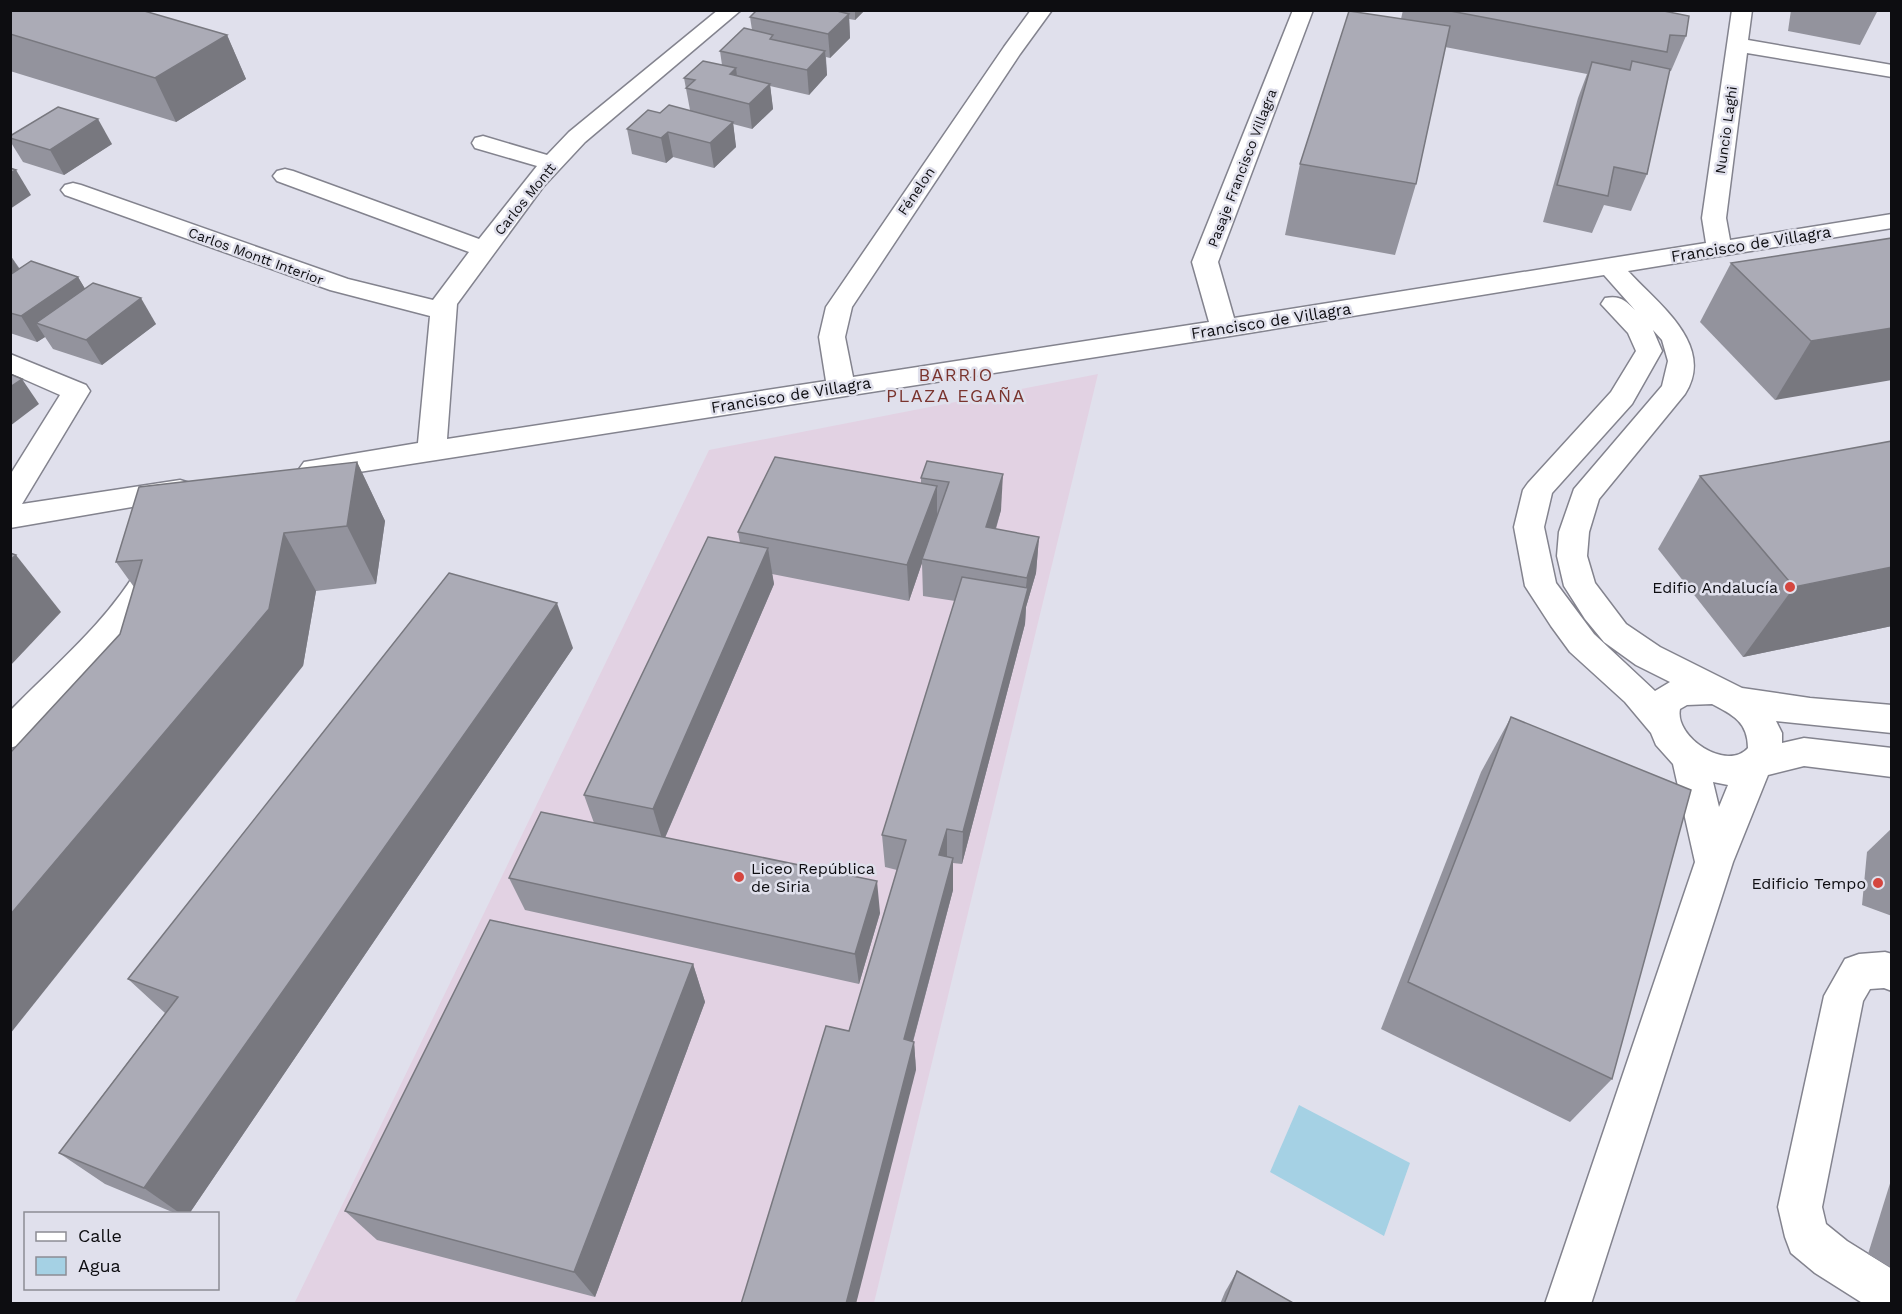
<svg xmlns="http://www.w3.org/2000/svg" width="1902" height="1314" font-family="'Work Sans',sans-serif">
<rect width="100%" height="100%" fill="#e0e0ec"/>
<polygon fill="#e2d2e3" points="1098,374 874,1303 294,1304 709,450"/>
<polygon fill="#a5d1e4" points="1299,1105 1410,1163 1384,1236 1270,1172"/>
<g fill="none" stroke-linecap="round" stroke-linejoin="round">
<defs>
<g id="minor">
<path d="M 718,10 L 741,10 L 585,142 L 543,187 L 457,304 L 447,439 L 826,381 L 819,337 L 826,307 L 1004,47 L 1031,10 L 1052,10 L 1020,54 L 852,307 L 845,337 L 853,377 L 1209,322 L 1192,262 L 1293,10 L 1313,10 L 1218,262 L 1234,318 L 1706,243 L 1702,218 L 1732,10 L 1752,10 L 1748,40 L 1892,65 L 1892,77 L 1747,53 L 1726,218 L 1730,240 L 1892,214 L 1892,228 L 1628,271 C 1658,304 1716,345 1685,394 L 1599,499 L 1589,532 L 1587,556 L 1595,583 L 1626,624 L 1660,647 L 1742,688 L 1810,698 L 1892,705 L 1892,733 L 1776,721 L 1782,733 L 1782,743 L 1804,738 L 1892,748 L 1892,777 L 1804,766 L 1768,775 L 1733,862 L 1591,1304 L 1545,1304 L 1695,862 L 1673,764 L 1656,745 L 1651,733 L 1625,702 L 1570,652 L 1551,626 L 1525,586 L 1514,527 L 1523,490 L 1528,483 L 1611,392 L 1636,351 L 1628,333 L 1601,304 L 1605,298 C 1620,295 1625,300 1635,310 L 1604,275 L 1224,337 L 314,479 L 304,476 L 299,469 L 304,462 L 418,443 L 430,316 L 330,290 L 65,195 L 61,190 L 65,185 L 73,183 L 81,185 L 348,279 L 433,300 L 469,252 L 277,181 L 273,176 L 277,171 L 285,169 L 293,171 L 479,239 L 537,166 L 475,148 L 472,143 L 475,138 L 483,136 L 547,155 L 569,132 ZM 1653,330 L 1662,340 L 1668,361 L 1662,386 L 1574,489 L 1559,532 L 1557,556 L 1564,586 L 1585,619 L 1604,642 L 1636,665 L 1670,682 L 1655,691 L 1594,634 L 1556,583 L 1544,527 L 1552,493 L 1632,404 L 1662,351 ZM 1712,704 C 1733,715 1748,722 1748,748 C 1727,772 1674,737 1680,709 L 1687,705 ZM 1713,782 L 1728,785 L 1719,807 Z"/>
<polygon points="10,354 86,385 90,391 22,504 180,480 190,483 195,490 190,497 10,528 10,475 60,395 10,373"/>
<path d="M 151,561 L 162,565 L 167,573 L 157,594 L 133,626 L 22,744 L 10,748 L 10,711 C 55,665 108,621 140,565 Z"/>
<polygon points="1885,952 1892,954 1892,991 1884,988 1870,989 1863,1001 1822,1207 1826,1224 1847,1241 1892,1269 1892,1304 1864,1304 1815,1273 1791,1253 1785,1237 1778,1207 1824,996 1845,959 1859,954"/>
</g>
</defs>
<use href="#minor" stroke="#83838e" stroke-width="3"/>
<use href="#minor" fill="#fff" fill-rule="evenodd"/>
</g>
<g fill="#93939d">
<polygon points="10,10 227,35 246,79 176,122 10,71"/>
<polygon points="757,10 865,10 855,20 849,19 850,38 830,58 826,57 827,75 809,95 770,86 773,109 752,129 733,124 736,147 714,168 673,157 666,163 632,154 627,129 660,113 690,110 684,78 722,65 720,51 752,30 750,17"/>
<polygon points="1403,10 1659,10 1686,36 1671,71 1669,71 1647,174 1631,211 1604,205 1592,233 1543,222 1578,98 1587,74 1445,47 1416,184 1395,255 1285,235 1300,164 1401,19"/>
<polygon points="1791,10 1878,10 1860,45 1788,31"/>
<polygon points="10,136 112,144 64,175 23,162 10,141"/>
<polygon points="1892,238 1775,400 1700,322 1731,263"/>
<polygon points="10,255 20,269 78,277 85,289 156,324 102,365 53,349 45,337 37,342 10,333"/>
<polygon points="1892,441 1892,626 1743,657 1658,549 1700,476"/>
<polygon points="927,461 1001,510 996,529 1039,537 1036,573 1026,607 1025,624 962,864 953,863 953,890 913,1042 914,1042 916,1070 849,1031 897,870 885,867 882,835 955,601 923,596 922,563 909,601 772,574 774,584 665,838 880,913 859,984 525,910 509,878 594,823 584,795 740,543 738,532 921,483 921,478"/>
<polygon points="357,462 385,521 376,584 316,591 303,666 120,634 134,587 116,562"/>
<polygon points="573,648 189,1214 177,1214 105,1184 59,1153 165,1013 128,979"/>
<polygon points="1511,717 1612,1079 1570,1122 1381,1029 1481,772"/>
<polygon points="1892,828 1892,916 1862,905 1867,852"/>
<polygon points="693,964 705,1002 595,1297 377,1240 345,1211"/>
<polygon points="1892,1177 1892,1268 1868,1254"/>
<polygon points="1237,1271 1295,1304 1220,1304 1225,1292"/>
</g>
<g fill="#78787f">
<polygon points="855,10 865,10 855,20"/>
<polygon points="849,14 850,38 830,58 828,34"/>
<polygon points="227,35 246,79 176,122 155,78"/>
<polygon points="825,51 827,75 809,95 807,70"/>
<polygon points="736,68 739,93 730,74"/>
<polygon points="770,84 773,109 752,129 749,104"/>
<polygon points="98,119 112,144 64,175 50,150"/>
<polygon points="733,122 736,147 714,168 710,143"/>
<polygon points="668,132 673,157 666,163 661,138"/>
<polygon points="16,170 31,195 10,209 10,173"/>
<polygon points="10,255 25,278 10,287"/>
<polygon points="78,277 93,302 36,323 45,337 37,342 21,316"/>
<polygon points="141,298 156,324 102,365 86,340"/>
<polygon points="1892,328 1892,380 1775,400 1811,341"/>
<polygon points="22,379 39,404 10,426 10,387"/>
<polygon points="357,462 385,521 376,584 347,526"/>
<polygon points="1003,474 1001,510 985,564 986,527"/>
<polygon points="937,486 937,522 922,559 922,563 909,601 907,565"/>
<polygon points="284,533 316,591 303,666 10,1034 10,915"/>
<polygon points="1039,537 1036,573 1026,607 1025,624 962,864 963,832 1025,596 1027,578"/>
<polygon points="768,548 774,584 663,842 653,809"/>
<polygon points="16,555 61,612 10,666 10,560"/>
<polygon points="1892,567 1892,626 1743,657 1794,587"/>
<polygon points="557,603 573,648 189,1214 181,1214 144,1188"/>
<polygon points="947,829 947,861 939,855"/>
<polygon points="953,858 953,890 906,1067 904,1039"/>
<polygon points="877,881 880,913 859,984 855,954"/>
<polygon points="693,964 705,1002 595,1297 574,1272"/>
<polygon points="914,1042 916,1070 856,1304 846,1304"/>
</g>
<g fill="#ababb6" stroke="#78787f" stroke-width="1.5">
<polygon points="10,10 141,10 227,35 155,78 10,34"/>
<polygon points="757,10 833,10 849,14 828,34 750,17"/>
<polygon points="1445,10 1659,10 1689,16 1686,36 1670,35 1667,52"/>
<polygon points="1349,11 1450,26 1416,184 1300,164"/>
<polygon points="744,28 773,35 770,39 825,51 807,70 720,51"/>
<polygon points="703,61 736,68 730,74 770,84 749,104 686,88 695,80 684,78"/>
<polygon points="1632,61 1670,69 1647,174 1614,167 1608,196 1557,185 1592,62 1630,70"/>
<polygon points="669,105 733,122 710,143 668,132 661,138 627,129 648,110 660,113"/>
<polygon points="58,107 98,119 50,150 10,138 10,136"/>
<polygon points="10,168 16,170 10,173"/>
<polygon points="1892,238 1892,328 1811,341 1731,263"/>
<polygon points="31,261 78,277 21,316 10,313 10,275"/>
<polygon points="93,283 141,298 86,340 36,323"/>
<polygon points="10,374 22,379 10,387"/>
<polygon points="1892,441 1892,567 1794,587 1700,476"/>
<polygon points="775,457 937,486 907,565 738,532"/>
<polygon points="927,461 1003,474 986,527 1039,537 1027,578 922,559 949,482 921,478"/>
<polygon points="357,462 347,526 284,533 269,609 10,915 10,753 120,634 142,560 116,562 139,487"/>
<polygon points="708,537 768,548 653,809 584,795"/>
<polygon points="10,553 16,555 10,560"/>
<polygon points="449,573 557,603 144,1188 59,1153 178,997 128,979"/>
<polygon points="962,577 1028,588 963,832 947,829 939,855 953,858 904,1039 914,1042 846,1304 741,1304 826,1026 849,1031 906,840 882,835"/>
<polygon points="1511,717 1691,790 1612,1079 1408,982"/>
<polygon points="541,812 877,881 855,954 509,878"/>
<polygon points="490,920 693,964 574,1272 345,1211"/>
<polygon points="1237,1271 1295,1304 1224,1304"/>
</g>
<g fill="#d5463f" stroke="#e0e0ec" stroke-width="2">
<circle cx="1790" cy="587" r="6"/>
<circle cx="739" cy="877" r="6"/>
<circle cx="1878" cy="883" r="6"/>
</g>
<g text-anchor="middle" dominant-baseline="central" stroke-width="5" stroke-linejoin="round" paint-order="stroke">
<g font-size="14" fill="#0d0d11" stroke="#e0e0ec">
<text transform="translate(1726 130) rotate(-82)">Nuncio Laghi</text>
<text transform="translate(1242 168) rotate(-69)">Pasaje Francisco Villagra</text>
<text transform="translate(916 191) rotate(-56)">Fénelon</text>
<text transform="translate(525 199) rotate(-51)">Carlos Montt</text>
<text transform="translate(256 256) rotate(20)">Carlos Montt Interior</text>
</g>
<g font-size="16" fill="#0d0d11" stroke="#e0e0ec">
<text transform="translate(1751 244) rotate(-9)">Francisco de Villagra</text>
<text transform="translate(1271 321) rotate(-9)">Francisco de Villagra</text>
<text transform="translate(791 395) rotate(-9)">Francisco de Villagra</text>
</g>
<g font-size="16" fill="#0d0d11" stroke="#e0e0ec" text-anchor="end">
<text x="1778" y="587">Edifio Andalucía</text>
<text x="751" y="868" text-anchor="start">Liceo República<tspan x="751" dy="18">de Siria</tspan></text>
<text x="1866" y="883">Edificio Tempo</text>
</g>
<g font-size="18" letter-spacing="1.5" fill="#7a342e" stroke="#e0e0ec">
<text x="956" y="374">BARRIO<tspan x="956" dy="21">PLAZA EGAÑA</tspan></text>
</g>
</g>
<rect width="1902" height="1314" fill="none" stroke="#0d0d11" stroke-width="24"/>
<rect x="24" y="1212" width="195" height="78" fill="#e0e0ec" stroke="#8c8c94" stroke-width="1.5"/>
<rect x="36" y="1232" width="30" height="9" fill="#ffffff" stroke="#8c8c94" stroke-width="1.5"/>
<text x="78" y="1242" font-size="18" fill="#0d0d11">Calle</text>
<rect x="36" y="1257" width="30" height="18" fill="#a5d1e4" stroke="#8c8c94" stroke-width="1.5"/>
<text x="78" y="1272" font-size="18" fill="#0d0d11">Agua</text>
</svg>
